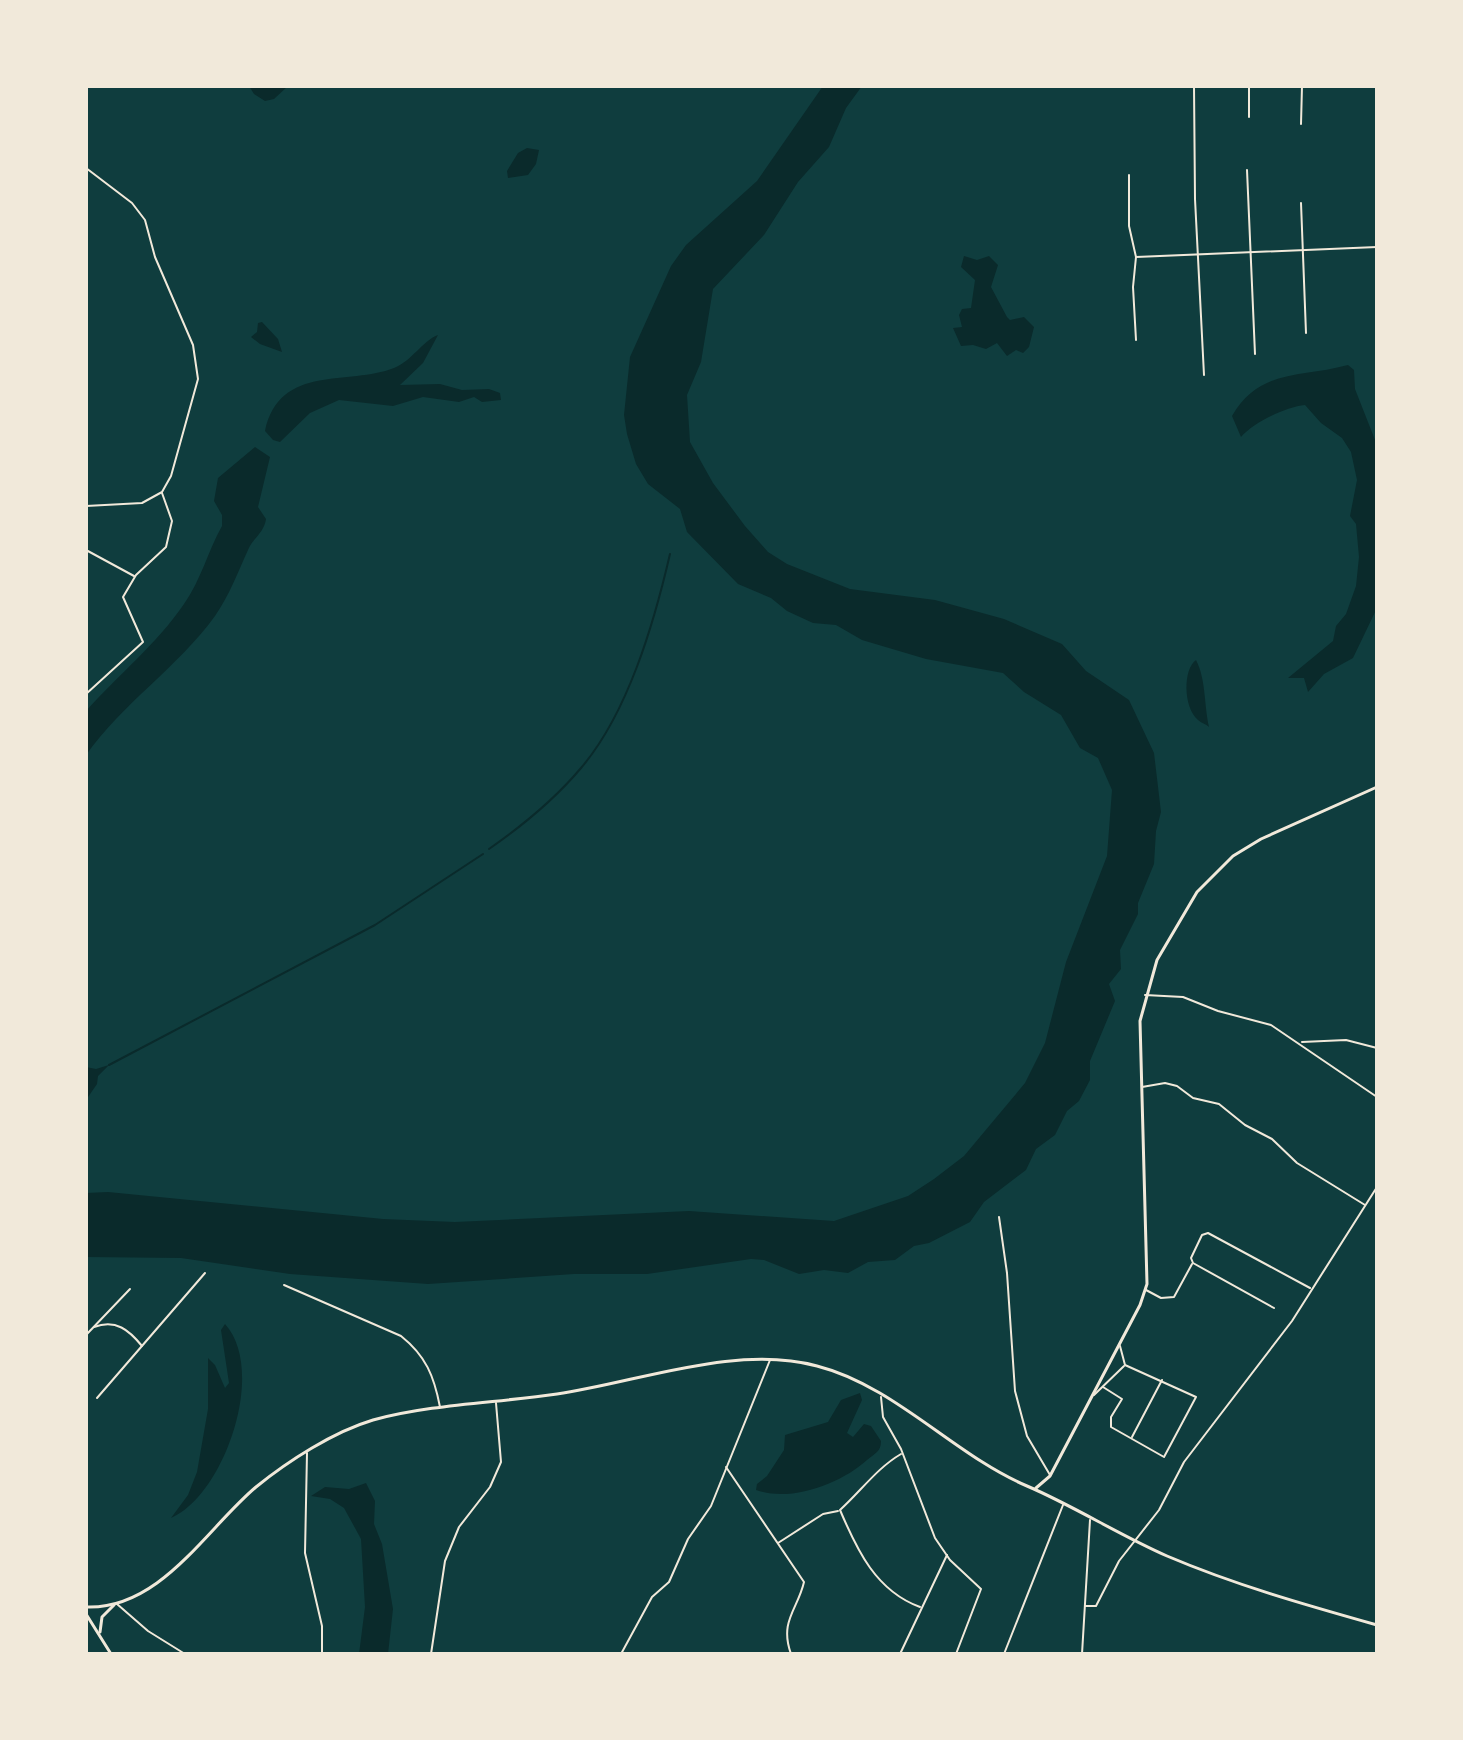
<svg xmlns="http://www.w3.org/2000/svg" width="1463" height="1740" font-family="'Alegreya Sans',sans-serif">
<rect width="100%" height="100%" fill="#0f3d3e"/>
<g fill="#0a2a2b">
<polygon points="249,86 288,86 274,99 265,101 254,94"/>
<polygon points="823,86 862,86 846,108 829,147 798,182 764,235 713,289 701,362 687,395 690,442 713,483 745,526 768,552 787,564 850,589 935,600 1004,619 1062,644 1086,671 1129,700 1154,753 1161,812 1156,831 1154,864 1138,903 1138,914 1120,950 1121,969 1109,984 1115,1001 1090,1061 1090,1080 1079,1101 1067,1111 1055,1135 1036,1149 1026,1170 984,1202 970,1222 929,1243 914,1246 895,1260 868,1262 848,1273 824,1270 799,1274 764,1260 751,1259 647,1274 574,1274 428,1284 290,1274 181,1258 86,1257 86,1193 108,1192 383,1219 455,1222 689,1211 834,1221 908,1196 934,1179 964,1156 1025,1083 1045,1043 1066,962 1107,856 1112,790 1098,758 1080,748 1061,715 1024,692 1003,673 926,659 862,640 836,625 813,623 787,611 771,598 738,584 687,532 680,509 648,484 636,464 627,434 624,415 630,357 671,266 686,245 757,181"/>
<polygon points="527,148 539,150 536,164 528,175 508,178 507,171 518,153"/>
<polygon points="964,256 977,260 989,256 998,265 991,287 1007,317 1010,320 1024,317 1034,327 1029,347 1023,353 1016,350 1007,356 997,343 986,349 973,345 961,346 953,328 962,327 959,315 962,309 971,308 975,280 961,267"/>
<polygon points="262,322 278,339 282,352 260,344 251,337 257,332 258,323"/>
<path d="M 438,335 L 423,363 L 400,385 L 440,384 L 462,390 L 489,389 L 500,393 L 501,400 L 482,402 L 474,397 L 459,402 L 423,397 L 393,406 L 339,400 L 310,413 L 280,442 L 273,440 L 265,431 C 280,363 349,386 394,368 C 412,361 422,341 438,335 Z"/>
<path d="M 1348,365 L 1354,370 L 1355,389 L 1377,445 L 1377,608 L 1353,658 L 1324,674 L 1308,692 L 1304,678 L 1288,678 L 1333,641 L 1336,626 L 1346,614 L 1356,586 L 1359,557 L 1356,524 L 1350,516 L 1357,480 L 1351,452 L 1342,438 L 1321,423 L 1305,405 C 1286,407 1254,422 1241,437 L 1232,416 C 1260,368 1301,378 1348,365 Z"/>
<path d="M 255,447 L 270,457 L 258,507 L 266,519 C 264,533 253,538 248,550 C 238,572 229,596 215,616 C 178,667 123,703 86,755 L 86,711 C 119,674 156,645 184,604 C 201,580 208,551 222,526 L 222,515 L 214,501 L 218,478 Z"/>
<path d="M 1196,660 C 1206,679 1204,705 1209,727 C 1206,724 1201,723 1198,720 C 1183,707 1183,669 1196,660 Z"/>
<polygon points="109,1065 98,1076 97,1084 86,1100 86,1067 96,1069"/>
<path d="M 225,1324 C 267,1370 225,1494 171,1518 L 188,1495 L 197,1472 L 208,1409 L 208,1358 L 215,1365 L 225,1388 L 229,1383 L 221,1330 Z"/>
<path d="M 860,1393 L 862,1400 L 847,1433 L 853,1437 L 864,1424 L 871,1426 L 881,1441 C 881,1452 875,1453 867,1460 C 842,1483 791,1503 756,1490 L 757,1484 L 767,1476 L 784,1450 L 785,1435 L 828,1422 L 841,1400 Z"/>
<polygon points="366,1483 375,1501 374,1524 382,1544 393,1609 388,1654 359,1654 365,1607 361,1539 344,1508 330,1499 311,1496 325,1487 349,1489"/>
</g>
<g fill="none" stroke-linecap="round" stroke-linejoin="round">
<g stroke="#0a2a2b" stroke-width="2">
<path d="M 489,849 C 522,826 555,799 581,768 C 628,713 654,623 670,554"/>
<polyline points="109,1065 375,925 483,854"/>
</g>
<g stroke="#f1e9da" stroke-width="2">
<polyline points="1194,86 1195,199 1204,375"/>
<polyline points="1249,117 1249,86"/>
<polyline points="1301,124 1302,86"/>
<polyline points="86,168 132,203 145,220 155,257 193,345 198,379 171,476 162,492 142,503 86,506"/>
<polyline points="1247,170 1255,354"/>
<polyline points="1129,175 1129,226 1136,257 1133,287 1136,340"/>
<polyline points="1301,203 1306,333"/>
<polyline points="1136,257 1377,247"/>
<polyline points="86,550 134,576"/>
<polyline points="86,694 143,642 123,597 136,575 166,547 172,521 162,493"/>
<polyline points="1145,995 1183,997 1218,1011 1271,1025 1377,1097"/>
<polyline points="1302,1042 1346,1040 1377,1048"/>
<polyline points="1142,1087 1165,1083 1177,1086 1193,1098 1219,1104 1245,1125 1272,1139 1297,1163 1365,1205"/>
<polyline points="999,1217 1007,1273 1015,1391 1027,1436 1050,1475"/>
<path d="M 284,1285 L 401,1336 C 426,1356 434,1376 440,1407"/>
<polyline points="1146,1290 1161,1298 1174,1297 1192,1264"/>
<polyline points="1274,1308 1193,1263 1191,1258 1202,1235 1208,1233 1310,1288"/>
<path d="M 94,1327 C 116,1319 129,1330 142,1346"/>
<polyline points="86,1335 130,1289"/>
<polyline points="1103,1387 1122,1399 1111,1417 1111,1427 1164,1457 1196,1397 1125,1365 1120,1346"/>
<polyline points="1094,1395 1124,1366"/>
<polyline points="881,1397 883,1417 901,1449 935,1538 950,1560 981,1589 956,1654"/>
<polyline points="97,1398 205,1273"/>
<polyline points="1132,1437 1162,1380"/>
<polyline points="307,1453 305,1553 322,1626 322,1654"/>
<path d="M 901,1454 C 877,1468 861,1491 840,1510 C 857,1550 876,1591 920,1607"/>
<path d="M 726,1467 L 804,1582 C 798,1609 779,1621 791,1654"/>
<polyline points="778,1543 823,1514 838,1511"/>
<polyline points="117,1604 148,1631 185,1654"/>
<polyline points="1085,1606 1096,1606 1119,1561 1159,1510 1184,1462 1292,1321 1377,1187"/>
<polyline points="431,1654 445,1561 459,1527 490,1487 501,1462 496,1403"/>
<polyline points="621,1654 652,1597 669,1582 688,1539 711,1506 770,1360"/>
<polyline points="900,1654 947,1555"/>
<polyline points="1004,1654 1063,1505"/>
<polyline points="1082,1654 1090,1520"/>
</g>
<g stroke="#f1e9da" stroke-width="3">
<polyline points="1036,1488 1050,1476 1140,1305 1147,1284 1140,1021 1157,960 1197,892 1233,856 1261,839 1377,787"/>
<path d="M 86,1607 C 160,1610 206,1529 256,1487 C 288,1461 333,1432 373,1420 C 432,1404 496,1403 557,1394 C 639,1382 735,1344 817,1366 C 895,1386 954,1455 1027,1486 C 1074,1506 1119,1535 1167,1556 C 1235,1585 1306,1605 1377,1625"/>
<polyline points="86,1614 111,1654"/>
<polyline points="100,1632 102,1617 114,1605"/>
</g>
</g>
<rect width="1463" height="1740" fill="none" stroke="#f1e9da" stroke-width="176"/>
</svg>
